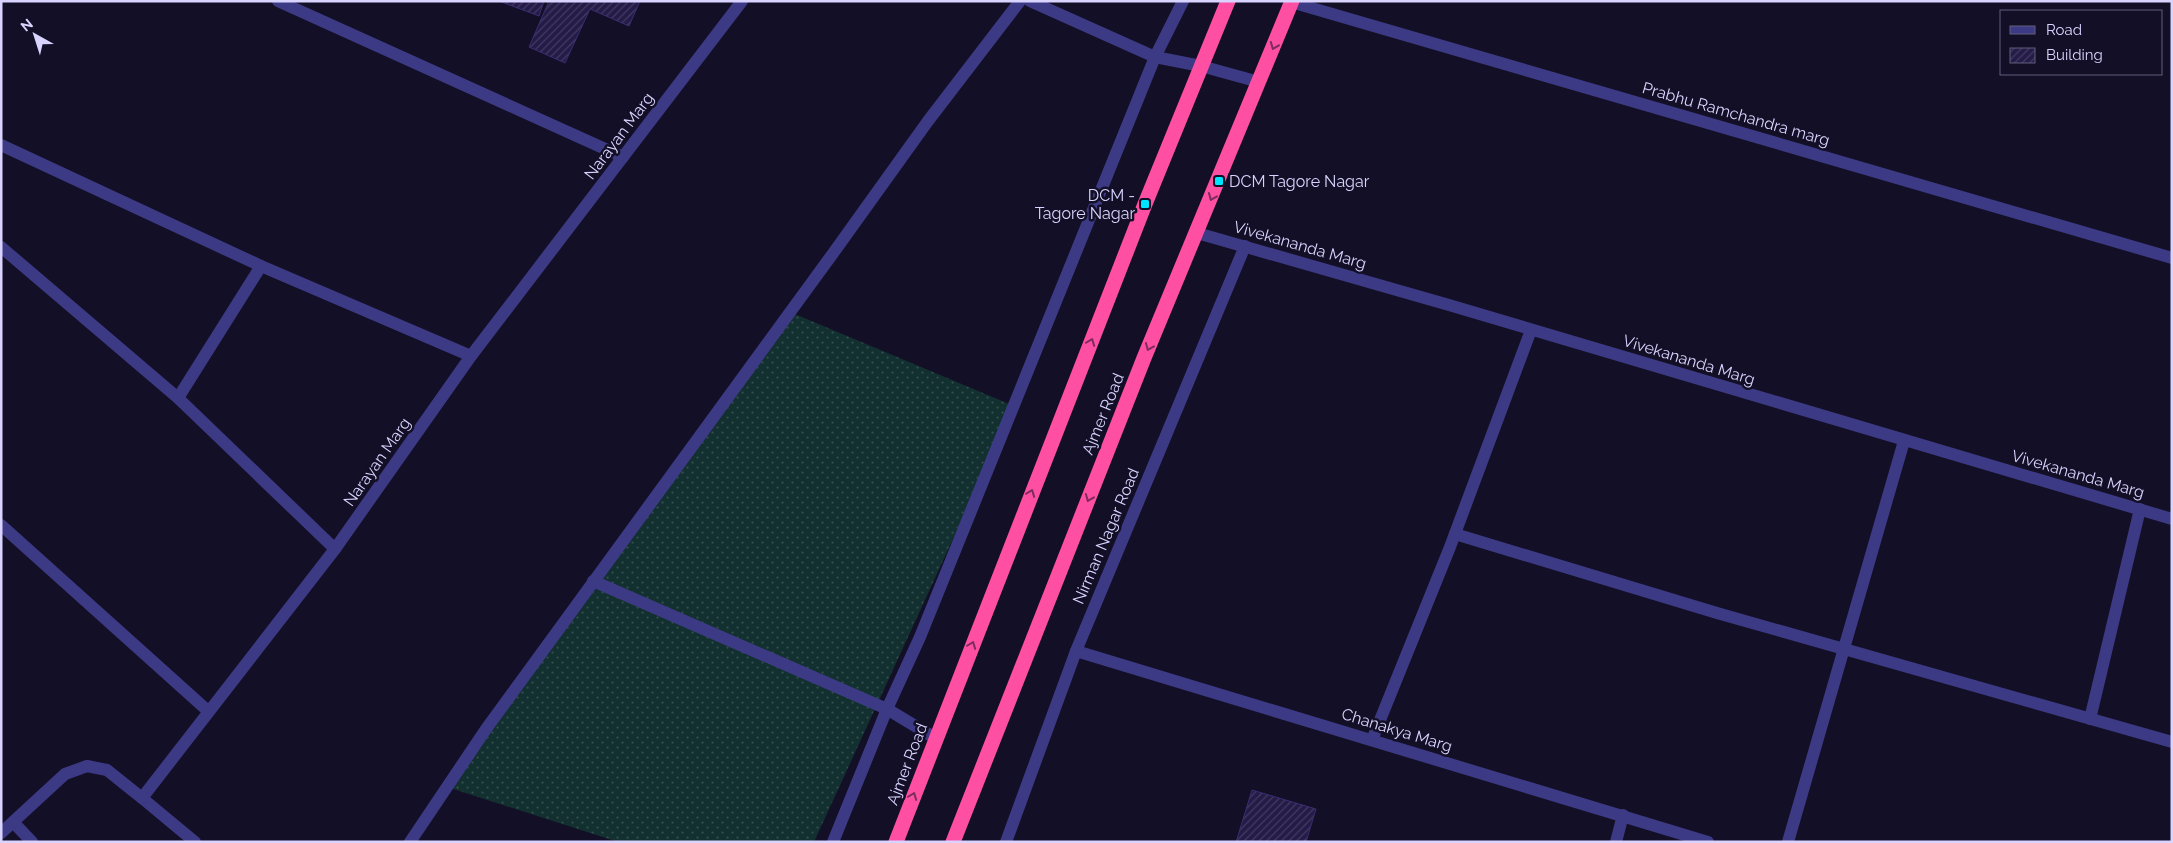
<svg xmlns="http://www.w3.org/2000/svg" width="2173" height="843" font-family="Raleway,sans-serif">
<defs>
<pattern id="grass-dots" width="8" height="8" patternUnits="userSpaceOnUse" patternTransform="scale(1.25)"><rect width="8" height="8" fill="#12302f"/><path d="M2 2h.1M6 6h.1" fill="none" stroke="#344d4e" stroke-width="1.8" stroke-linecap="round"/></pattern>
<pattern id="building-hatch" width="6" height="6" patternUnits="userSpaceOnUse" patternTransform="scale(1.25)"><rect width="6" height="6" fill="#241b47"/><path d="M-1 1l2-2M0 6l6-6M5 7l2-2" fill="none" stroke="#433b63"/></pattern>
</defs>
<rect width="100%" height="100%" fill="#130f26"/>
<polygon fill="url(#grass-dots)" points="790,312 1014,406 814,842 618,842 447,787"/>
<g fill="url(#building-hatch)" stroke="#3b2d73">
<polygon points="499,1 544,1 539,16"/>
<polygon points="549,1 640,1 629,26 590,9 565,63 529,47"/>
<polygon points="1252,790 1316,809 1306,842 1236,842"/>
</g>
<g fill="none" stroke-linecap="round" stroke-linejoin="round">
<g stroke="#3d3a85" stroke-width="12">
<polyline points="278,1 623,157"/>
<polyline points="1030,1 1155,57 1201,66 1259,82"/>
<polyline points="1291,2 2172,258"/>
<polyline points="1,145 261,266 471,356"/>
<polyline points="1197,233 1449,305 2172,519"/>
<polyline points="1,247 178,398 335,549"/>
<polyline points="178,398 261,266"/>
<polyline points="1,525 208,711"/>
<polyline points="1455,534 1717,613 2172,742"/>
<polyline points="593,581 887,709 935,738"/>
<polyline points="1076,651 1708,842"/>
<polyline points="2090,719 2140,509"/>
<polyline points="1372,740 1450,547 1531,330"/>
<polyline points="142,798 195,842"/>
<polyline points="13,822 32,842"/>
<polyline points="1,833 65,774 87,766 107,770 142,798 335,549 471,356 742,1"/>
<polyline points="410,842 486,729 834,252 928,121 1020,1"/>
<polyline points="833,842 887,709 920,637 1155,57 1183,1"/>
<polyline points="1006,842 1076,651 1245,246"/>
<polyline points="1616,842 1623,815"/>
<polyline points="1788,842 1904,441"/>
</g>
<g stroke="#ff4fa3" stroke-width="15">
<polyline points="896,842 1145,204 1228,1"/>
<polyline points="953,842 1144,358 1292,1"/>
</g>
</g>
<defs><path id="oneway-chevron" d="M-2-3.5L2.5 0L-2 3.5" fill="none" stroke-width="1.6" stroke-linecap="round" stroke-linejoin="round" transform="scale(1.25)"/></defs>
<g stroke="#7d2c5e">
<use href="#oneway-chevron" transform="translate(1274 46) rotate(112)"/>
<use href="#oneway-chevron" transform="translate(1212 197) rotate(113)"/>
<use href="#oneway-chevron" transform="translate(1091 342) rotate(-69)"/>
<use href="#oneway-chevron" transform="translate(1149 347) rotate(113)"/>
<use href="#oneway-chevron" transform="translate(1031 493) rotate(-69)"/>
<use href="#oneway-chevron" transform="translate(1089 498) rotate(112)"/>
<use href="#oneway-chevron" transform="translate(972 645) rotate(-69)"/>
<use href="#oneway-chevron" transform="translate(913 796) rotate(-69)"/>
</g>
<g fill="#00e5ff" stroke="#130f26" stroke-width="2">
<rect x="1214" y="176" width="10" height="10" rx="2.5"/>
<rect x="1140" y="199" width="10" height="10" rx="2.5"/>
</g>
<g text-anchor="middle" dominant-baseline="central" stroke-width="5" stroke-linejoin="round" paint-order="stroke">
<g font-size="16" fill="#d9d4ff" stroke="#130f26">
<text transform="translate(1736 114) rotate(16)">Prabhu Ramchandra marg</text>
<text transform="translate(619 136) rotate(-53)">Narayan Marg</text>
<text transform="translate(1300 245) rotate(16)">Vivekananda Marg</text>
<text transform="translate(1689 360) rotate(17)">Vivekananda Marg</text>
<text transform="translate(1103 414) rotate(-68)">Ajmer Road</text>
<text transform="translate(377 462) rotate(-55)">Narayan Marg</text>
<text transform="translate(2078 474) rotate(16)">Vivekananda Marg</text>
<text transform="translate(1106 536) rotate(-67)">Nirman Nagar Road</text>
<text transform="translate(1397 730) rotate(17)">Chanakya Marg</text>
<text transform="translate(907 764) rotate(-69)">Ajmer Road</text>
</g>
<g font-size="16" fill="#d9d4ff" stroke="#130f26" text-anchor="start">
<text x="1229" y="181">DCM Tagore Nagar</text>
<text x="1135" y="195" text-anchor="end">DCM -<tspan x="1135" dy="18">Tagore Nagar</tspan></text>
</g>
</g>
<rect width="2173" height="843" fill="none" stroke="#d9d4ff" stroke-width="5"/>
<rect x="2000" y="10" width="162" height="65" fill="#130f26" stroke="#625e7d"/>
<rect x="2010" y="26" width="25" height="8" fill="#3d3a85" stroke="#625e7d"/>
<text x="2046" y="35" font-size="15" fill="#d9d4ff">Road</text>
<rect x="2010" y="48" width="25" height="15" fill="url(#building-hatch)" stroke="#625e7d"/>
<text x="2046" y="60" font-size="15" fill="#d9d4ff">Building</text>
<g transform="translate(35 35) rotate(321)" stroke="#130f26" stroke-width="4" paint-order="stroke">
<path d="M0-4L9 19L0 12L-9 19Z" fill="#d9d4ff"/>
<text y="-8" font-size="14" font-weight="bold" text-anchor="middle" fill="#d9d4ff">N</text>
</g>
</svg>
